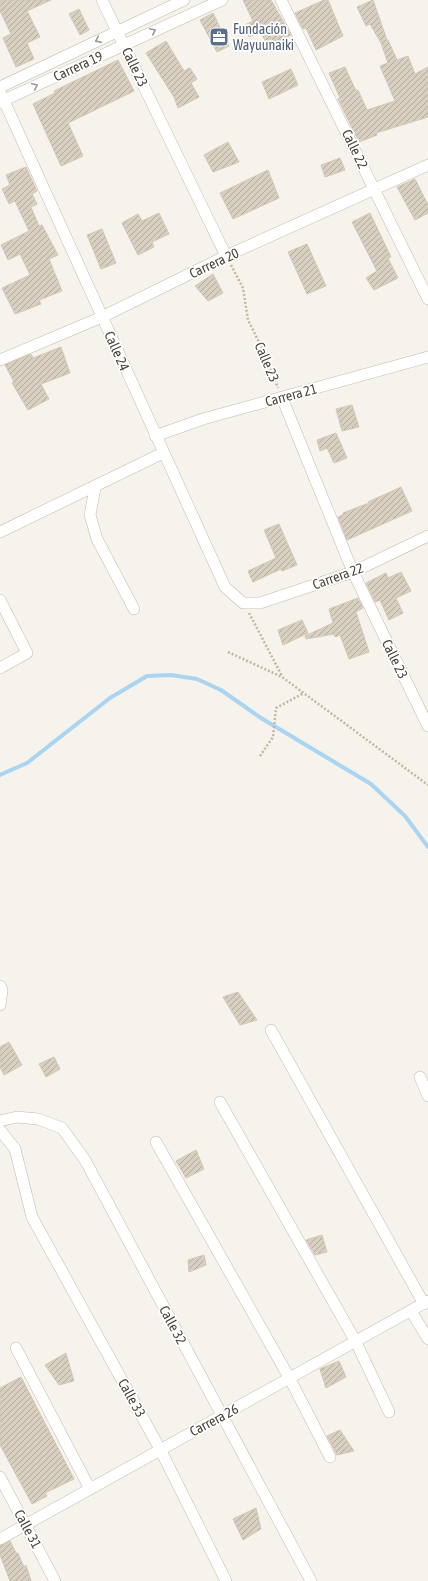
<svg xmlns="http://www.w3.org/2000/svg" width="428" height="1581" font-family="'Asap Condensed',sans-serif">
<defs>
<pattern id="building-hatch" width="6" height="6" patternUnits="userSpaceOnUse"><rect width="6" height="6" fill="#d8cfc1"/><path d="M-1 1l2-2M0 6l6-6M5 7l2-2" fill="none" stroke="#b1aa9e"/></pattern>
</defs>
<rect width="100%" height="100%" fill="#f6f3ec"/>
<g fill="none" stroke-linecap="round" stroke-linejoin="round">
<polyline stroke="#a9d4f2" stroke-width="4" points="0,775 27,763 110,698 147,676 171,675 197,679 221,690 261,718 371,784 405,816 428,847"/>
</g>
<g fill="url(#building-hatch)" stroke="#d3c7b4">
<polygon points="0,0 51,0 27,11 40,37 27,43 34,59 16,67 3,38 11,34 0,11"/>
<polygon points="243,0 271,0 291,35 268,46 260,31 249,37 243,26 253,21"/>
<polygon points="324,0 328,0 343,36 316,50 306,28 303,29 295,13"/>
<polygon points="373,0 387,40 388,40 397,60 408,56 415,74 428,67 428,117 376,133 377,135 359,142 338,99 340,98 329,73 345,67 356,91 358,90 367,110 395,101 380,66 388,63 381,43 370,24 366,26 357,7"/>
<polygon points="79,9 89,30 80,35 69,14"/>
<polygon points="213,13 229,46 217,52 200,20"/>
<polygon points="166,41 184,71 190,68 197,79 191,83 199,97 178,108 174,97 146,53"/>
<polygon points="118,60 134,91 68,123 83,156 61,166 33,104 55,93 54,91"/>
<polygon points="291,69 298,85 269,99 262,82"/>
<polygon points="228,142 239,162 213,172 204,155"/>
<polygon points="340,158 345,170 325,177 321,165"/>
<polygon points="26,167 37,191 32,194 37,204 31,207 39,226 42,225 58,255 49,259 62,291 39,300 41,304 15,314 2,288 30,275 20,254 8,260 1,245 29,231 15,201 9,204 2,189 10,185 6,175"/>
<polygon points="268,170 279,198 233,219 220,193"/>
<polygon points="415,179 428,205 428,213 415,220 397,187"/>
<polygon points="159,213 169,234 152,242 154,247 138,255 122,223 138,214 142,221"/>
<polygon points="370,213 391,257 388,258 398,278 374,290 366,278 377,271 352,222"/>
<polygon points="102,229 116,263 101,269 87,235"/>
<polygon points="307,244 326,286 307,294 288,252"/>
<polygon points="213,274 223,293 208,301 195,286"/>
<polygon points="61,347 70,373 41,384 49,399 28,410 12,383 14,382 5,365 31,354 33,358"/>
<polygon points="352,405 359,427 342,431 336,409"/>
<polygon points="336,433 347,458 334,463 327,448 320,451 317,440"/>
<polygon points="401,487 412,511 347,540 338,517 343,515 343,513 369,503 368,502"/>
<polygon points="279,524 297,565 282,571 281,569 253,582 248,571 276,558 264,530"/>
<polygon points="401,572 411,591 396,598 403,613 389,620 380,600 375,602 366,583 386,573 388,578"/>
<polygon points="358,598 363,608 356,612 369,652 349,659 340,635 335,637 334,634 306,639 305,636 333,623 329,609"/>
<polygon points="302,620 308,633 283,645 278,630"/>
<polygon points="238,992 257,1020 240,1025 223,997"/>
<polygon points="9,1042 22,1065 4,1075 0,1067 0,1047"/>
<polygon points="54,1057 60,1069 46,1077 39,1064"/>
<polygon points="196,1150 204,1169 186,1178 176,1161"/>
<polygon points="322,1235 327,1252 315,1255 306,1240"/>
<polygon points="204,1255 206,1265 189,1272 188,1260"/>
<polygon points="66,1353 74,1381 59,1385 45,1365"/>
<polygon points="339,1361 346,1377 326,1388 320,1369"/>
<polygon points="21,1377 74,1479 45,1493 47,1496 32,1504 0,1445 0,1388"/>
<polygon points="340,1430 354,1451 337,1455 327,1436"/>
<polygon points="256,1508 261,1529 243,1540 233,1519"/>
<polygon points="10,1541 16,1553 18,1553 24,1567 26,1565 31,1581 10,1581 0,1555 0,1546"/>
</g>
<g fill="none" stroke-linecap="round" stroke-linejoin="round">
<defs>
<g id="street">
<polyline points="102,0 226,256"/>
<polyline points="281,0 428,299"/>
<polyline points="0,87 184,0"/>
<polyline points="0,92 225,587 243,603 260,603 353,572 428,536"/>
<polyline points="0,102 222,0"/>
<polyline points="0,360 102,317 226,256 428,165"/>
<polyline points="282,398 353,572 428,726"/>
<polyline points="155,436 203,419 428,357"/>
<polyline points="95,488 90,515 97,539 134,609"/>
<polyline points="0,532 163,453"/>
<polyline points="0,600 27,653 0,668"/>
<polyline points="0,986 2,990 0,1005"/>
<polyline points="271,1030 424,1304"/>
<polyline points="420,1077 428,1096"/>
<polyline points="220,1102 356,1342 389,1412"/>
<polyline points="0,1121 17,1117 38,1119 62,1128 85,1160 311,1581"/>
<polyline points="0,1130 15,1149 32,1217 160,1449 226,1581"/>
<polyline points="156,1142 290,1379 330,1457"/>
<polyline points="411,1311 428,1339"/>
<polyline points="16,1348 90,1489"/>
<polyline points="0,1477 55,1581"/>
<polyline points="0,1539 428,1301"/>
</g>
</defs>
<use href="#street" stroke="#c2bbae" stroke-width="12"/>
<g stroke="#c4b79f" stroke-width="2.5" stroke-dasharray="2 2" stroke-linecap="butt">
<polyline points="231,265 243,288 248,320 262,348 278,388"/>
<polyline points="249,613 282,676"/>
<polyline points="228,652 282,677 428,785"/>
<polyline points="260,756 273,737 276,708 304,693"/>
</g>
<use href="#street" stroke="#fff" stroke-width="11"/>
</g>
<defs><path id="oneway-chevron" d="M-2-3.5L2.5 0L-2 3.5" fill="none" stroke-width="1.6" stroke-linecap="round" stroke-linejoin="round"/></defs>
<g stroke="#9c9892">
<use href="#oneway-chevron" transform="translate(153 31) rotate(-25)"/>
<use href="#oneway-chevron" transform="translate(98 40) rotate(154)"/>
<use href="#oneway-chevron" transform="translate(35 86) rotate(-25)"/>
</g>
<defs>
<symbol id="office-square" viewBox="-11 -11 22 22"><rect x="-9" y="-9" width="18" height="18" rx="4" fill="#5c6f8a" stroke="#fff"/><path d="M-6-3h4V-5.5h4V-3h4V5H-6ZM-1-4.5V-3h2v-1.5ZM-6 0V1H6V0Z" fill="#fff"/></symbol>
</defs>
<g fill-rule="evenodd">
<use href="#office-square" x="208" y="26" width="22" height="22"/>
</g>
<g text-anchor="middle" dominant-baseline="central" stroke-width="3.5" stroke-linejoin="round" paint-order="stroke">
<g font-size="14" fill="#4e5e75" stroke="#fff" text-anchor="start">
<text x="233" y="29">Fundación<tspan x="233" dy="16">Wayuunaiki</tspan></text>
</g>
<g font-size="14" fill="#4b4439" stroke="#fff">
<text transform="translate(78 66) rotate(-25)">Carrera 19</text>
<text transform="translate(135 67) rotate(64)">Calle 23</text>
<text transform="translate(355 149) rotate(64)">Calle 22</text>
<text transform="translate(214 263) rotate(-25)">Carrera 20</text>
<text transform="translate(117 351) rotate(66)">Calle 24</text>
<text transform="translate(267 362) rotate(67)">Calle 23</text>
<text transform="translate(291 395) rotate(-15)">Carrera 21</text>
<text transform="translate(338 576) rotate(-20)">Carrera 22</text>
<text transform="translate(395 659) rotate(64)">Calle 23</text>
<text transform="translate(173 1325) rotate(62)">Calle 32</text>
<text transform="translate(132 1398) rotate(61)">Calle 33</text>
<text transform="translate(214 1420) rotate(-28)">Carrera 26</text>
<text transform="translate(28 1529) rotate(62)">Calle 31</text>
</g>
</g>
</svg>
